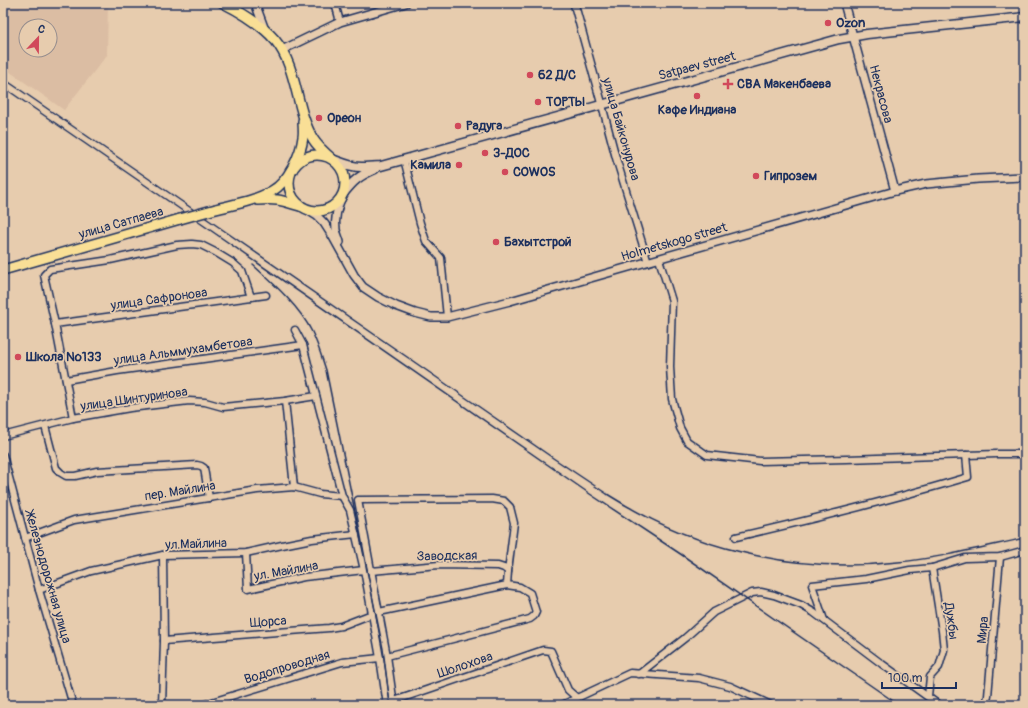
<svg xmlns="http://www.w3.org/2000/svg" width="1028" height="708" font-family="Pangolin,sans-serif">
<rect width="100%" height="100%" fill="#e7ccae"/>
<filter id="ink" filterUnits="userSpaceOnUse"><feTurbulence type="fractalNoise" baseFrequency=".025" numOctaves="2"/><feDisplacementMap in="SourceGraphic" scale="8" xChannelSelector="R" yChannelSelector="G"/><feConvolveMatrix kernelMatrix="1 2 1 2 8 2 1 2 1" color-interpolation-filters="sRGB"/></filter>
<g filter="url(#ink)">
<path fill="#dbbda3" fill-rule="evenodd" d="M 3,3 L 108,3 L 107,55 L 64,110 L 3,67 ZM 26,26 L 50,26 L 50,50 L 26,50 Z"/>
<g fill="none" stroke-linecap="round" stroke-linejoin="round">
<defs>
<g id="minor">
<polyline points="335,3 340,22"/>
<polyline points="602,105 616,158 648,262"/>
<polyline points="404,159 420,223 426,241 441,258 447,317"/>
<polyline points="659,259 672,301 670,367 672,399 680,428 687,441 707,455 760,461 847,459 997,454 1025,454"/>
<polyline points="55,324 266,295"/>
<polyline points="295,330 303,345 342,496 350,510 364,570 380,658 387,705"/>
<polyline points="66,380 117,371 303,345"/>
<polyline points="285,401 294,487"/>
<polyline points="73,418 55,324 44,275 50,269 110,260 177,245 192,244 201,245 215,252 233,263 242,271 251,297"/>
<polyline points="45,426 56,468 61,473 66,476 75,476 97,471 197,465 201,466 204,468 209,498"/>
<polyline points="3,436 73,418 130,408 189,401 205,402 223,407 285,401 316,396"/>
<polyline points="3,455 39,590 73,705"/>
<path d="M 736,537 C 814,519 891,500 968,477 L 966,455"/>
<polyline points="25,538 74,520 257,490 294,487 320,494 342,496"/>
<polyline points="246,553 248,589 304,577 364,570"/>
<polyline points="371,571 439,565 498,566 504,568 508,571 507,585"/>
<polyline points="39,590 91,571 163,555 246,553 282,545 312,539 356,534"/>
<polyline points="379,612 507,585 520,587 530,593 536,612 534,616 530,619 387,656"/>
<polyline points="824,620 812,585 866,579 910,570 932,568 965,558 1000,557 1025,550"/>
<polyline points="164,641 329,628 341,626 372,614"/>
<polyline points="639,674 685,638 714,612 752,593 761,592 774,595 801,605 813,612 882,664 939,705"/>
<polyline points="928,696 930,677 939,667 944,650 942,631 932,568"/>
<polyline points="394,701 543,650 551,651 568,690 577,698"/>
<polyline points="162,705 164,641 163,555"/>
<polyline points="202,705 342,662 380,658"/>
<polyline points="394,705 387,656 358,500 492,499 504,501 510,507 514,523 508,571"/>
<polyline points="562,705 630,673 699,678 730,686 771,705"/>
<polyline points="986,705 988,696 1000,557"/>
</g>
<g id="tertiary">
<polyline points="255,3 265,30"/>
<polyline points="574,3 602,105"/>
<polyline points="844,3 895,191"/>
<polyline points="1024,3 1025,4"/>
<polyline points="282,50 340,22 406,3"/>
<polyline points="304,208 317,216 324,223 333,237 354,275 363,287 378,297 396,306 415,313 431,317 447,317 510,301 895,191 926,184 978,179 1025,177"/>
<path d="M 340,242 C 339,238 337,234 336,230 C 334,217 338,205 343,194"/>
</g>
<g id="secondary">
<path d="M 332,159 C 343,163 353,168 364,167 C 370,167 375,166 381,166 L 839,39 L 867,34 L 1025,17"/>
<path d="M 343,194 C 354,180 359,176 375,169"/>
</g>
<g id="primary">
<path d="M 223,3 C 241,12 261,24 275,40 C 298,68 295,108 313,139 C 318,147 325,153 332,159"/>
<circle cx="317" cy="183" r="28"/>
<path d="M 258,200 C 277,198 283,201 300,206"/>
<path d="M 216,209 C 235,204 255,201 272,191 C 288,182 301,155 303,137 C 304,132 303,126 303,121"/>
<polyline points="3,270 180,219"/>
</g>
</defs>
<use href="#minor" stroke="#1b2f5e" stroke-width="9"/>
<use href="#tertiary" stroke="#1b2f5e" stroke-width="10"/>
<use href="#secondary" stroke="#1b2f5e" stroke-width="11"/>
<use href="#primary" stroke="#1b2f5e" stroke-width="12"/>
<use href="#minor" stroke="#e7ccae" stroke-width="6"/>
<use href="#tertiary" stroke="#e7ccae" stroke-width="7"/>
<use href="#secondary" stroke="#e7ccae" stroke-width="8"/>
<use href="#primary" stroke="#f9df96" stroke-width="9"/>
<g stroke="#1b2f5e" stroke-width="1.5">
<path d="M 3,78 C 143,175 283,271 423,368 C 466,398 510,428 553,458 C 571,470 589,482 607,494 C 648,520 694,541 741,552 C 792,565 846,568 898,562 C 941,558 983,547 1025,538"/>
<polyline points="3,87 213,232 590,494 682,555 899,705"/>
<path d="M 253,265 C 274,284 300,307 312,332 C 318,344 322,358 326,370 L 383,649 L 390,705"/>
</g>
<defs>
<polyline id="primary-bridge" points="180,219 216,209"/>
</defs>
<use href="#primary-bridge" stroke="#1b2f5e" stroke-width="12" stroke-linecap="butt"/>
<use href="#primary-bridge" stroke="#f9df96" stroke-width="9"/>
</g>
</g>
<g fill="#d1495b" stroke="#e7ccae" stroke-width="1.5">
<circle cx="828" cy="23" r="4"/>
<circle cx="530" cy="75" r="4"/>
<path d="M726 78h4v4h4v4h-4v4h-4v-4h-4v-4h4z"/>
<circle cx="697" cy="96" r="4"/>
<circle cx="538" cy="102" r="4"/>
<circle cx="319" cy="118" r="4"/>
<circle cx="458" cy="126" r="4"/>
<circle cx="485" cy="153" r="4"/>
<circle cx="459" cy="165" r="4"/>
<circle cx="505" cy="172" r="4"/>
<circle cx="756" cy="176" r="4"/>
<circle cx="496" cy="242" r="4"/>
<circle cx="18" cy="357" r="4"/>
</g>
<g text-anchor="middle" dominant-baseline="central" stroke-width="3.5" stroke-linejoin="round" paint-order="stroke">
<g font-size="13" font-weight="bold" fill="#1b2f5e" stroke="#e7ccae" text-anchor="start">
<text x="836" y="23">Ozon</text>
<text x="538" y="75">62 Д/С</text>
<text x="737" y="84">СВА Макенбаева</text>
<text x="546" y="102">ТОРТЫ</text>
<text x="697" y="110" text-anchor="middle">Кафе Индиана</text>
<text x="327" y="118">Ореон</text>
<text x="466" y="126">Радуга</text>
<text x="493" y="153">3-ДОС</text>
<text x="451" y="165" text-anchor="end">Камила</text>
<text x="513" y="172">COWOS</text>
<text x="764" y="176">Гипрозем</text>
<text x="504" y="242">Бахытстрой</text>
<text x="26" y="357">Школа №133</text>
</g>
<g font-size="13" fill="#1b2f5e" stroke="#e7ccae">
<text transform="translate(697 66) rotate(-15)">Satpaev street</text>
<text transform="translate(881 94) rotate(75)">Некрасова</text>
<text transform="translate(621 129) rotate(74)">улица Байконурова</text>
<text transform="translate(121 223) rotate(-16)">улица Сатпаева</text>
<text transform="translate(674 242) rotate(-16)">Holmetskogo street</text>
<text transform="translate(159 299) rotate(-8)">улица Сафронова</text>
<text transform="translate(183 351) rotate(-8)">улица Альммухамбетова</text>
<text transform="translate(134 399) rotate(-8)">улица Шинтуринова</text>
<text transform="translate(180 491) rotate(-9)">пер. Майлина</text>
<text transform="translate(196 544) rotate(-2)">ул.Майлина</text>
<text transform="translate(447 556) rotate(-1)">Заводская</text>
<text transform="translate(286 571) rotate(-10)">ул. Майлина</text>
<text transform="translate(48 577) rotate(74)">Железнодорожная улица</text>
<text transform="translate(951 621) rotate(82)">Дужбы</text>
<text transform="translate(268 622) rotate(-4)">Щорса</text>
<text transform="translate(983 630) rotate(-85)">Мира</text>
<text transform="translate(465 665) rotate(-19)">Шолохова</text>
<text transform="translate(287 667) rotate(-17)">Водопроводная</text>
</g>
</g>
<rect width="1028" height="708" fill="none" stroke="#e7ccae" stroke-width="16"/>
<rect x="8" y="8" width="1012" height="692" fill="none" stroke="#1b2f5e" stroke-width="1.5" filter="url(#ink)"/>
<g transform="translate(38 38) rotate(22)"><circle r="19" fill="#e7ccae" stroke="#958d8e"/>
<path d="M0-3L7 15L0 10L-7 15Z" fill="#d1495b"/>
<text y="-6" font-size="11" font-weight="bold" text-anchor="middle" fill="#1b2f5e">С</text>
</g>
<path d="M882 682v6h74v-6" fill="none" stroke="#1b2f5e" stroke-width="2"/>
<text x="888" y="682" font-size="12" fill="#1b2f5e" stroke="#e7ccae" stroke-width="3" paint-order="stroke">100 m</text>
</svg>
